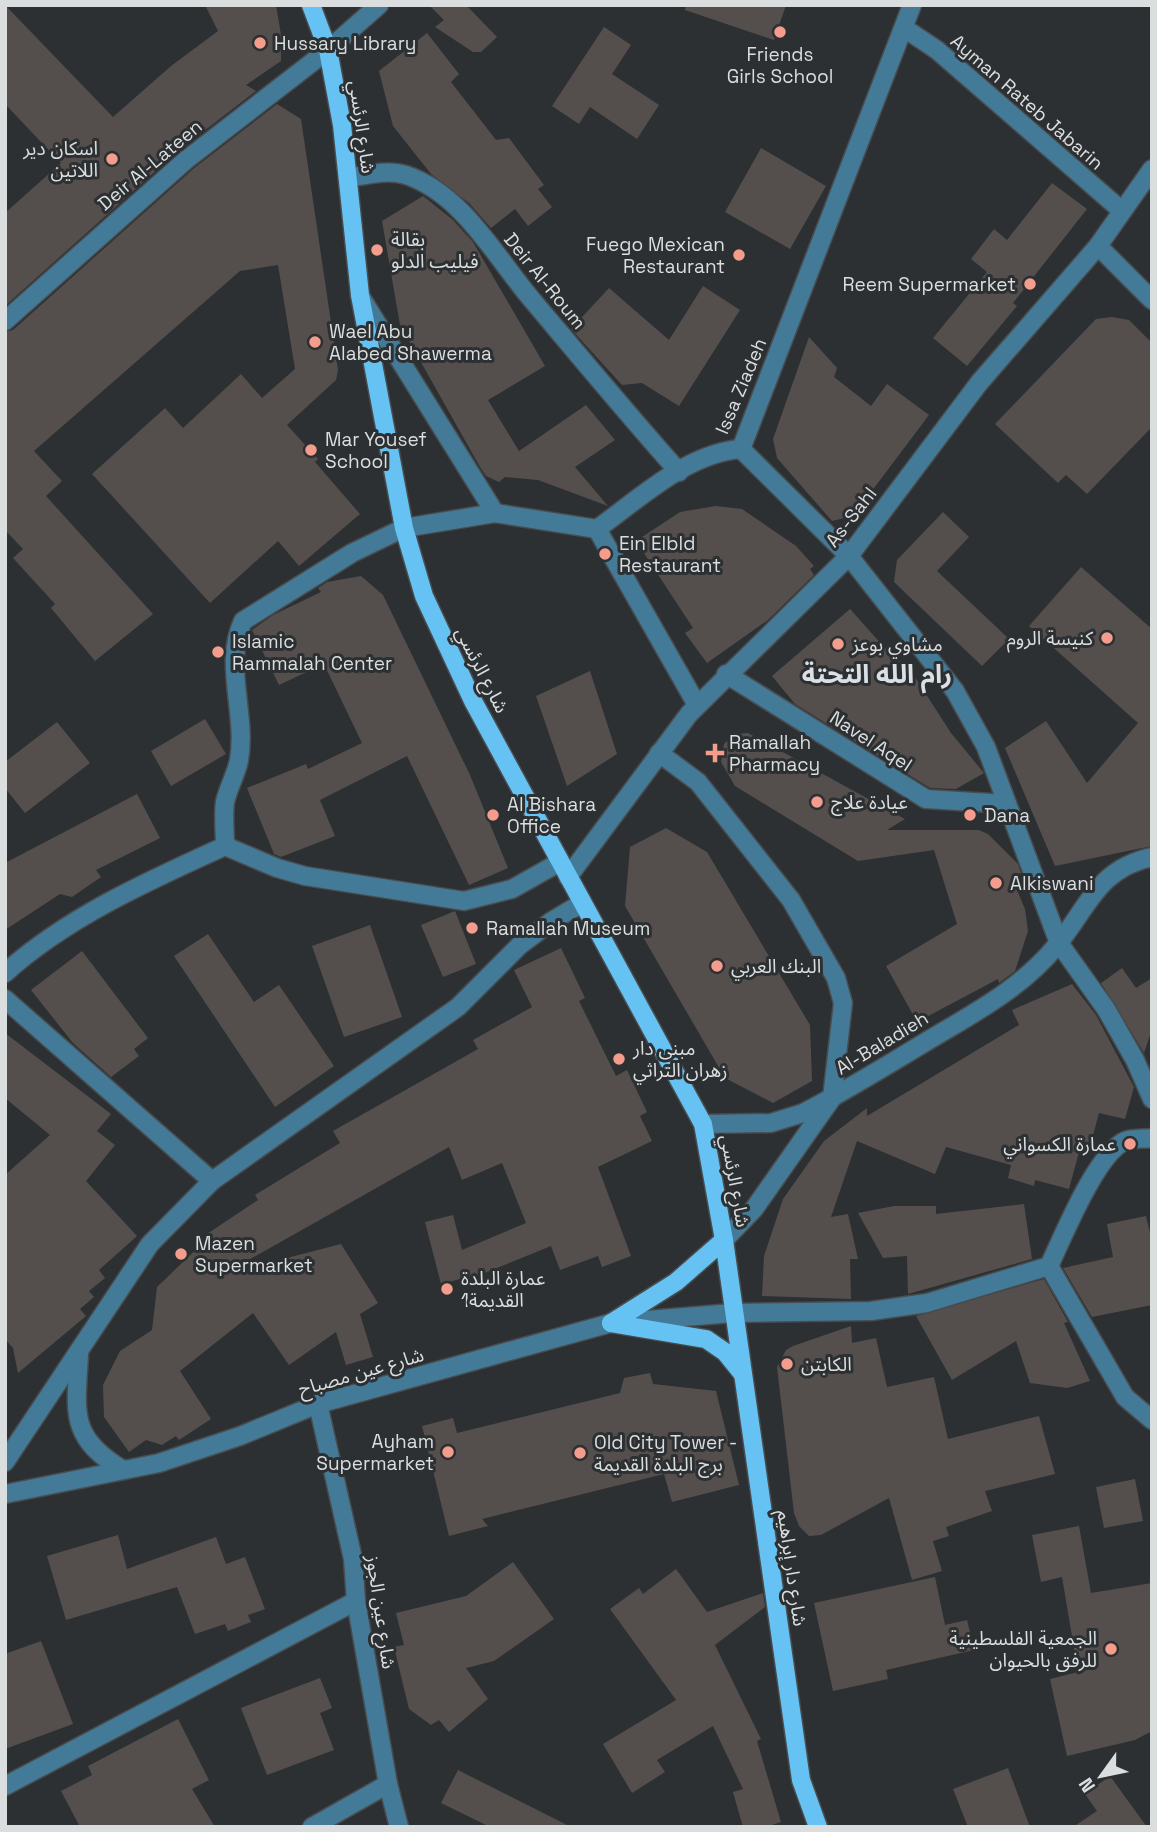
<svg xmlns="http://www.w3.org/2000/svg" width="1157" height="1832" font-family="'Space Grotesk','Noto Sans Arabic',sans-serif">
<rect width="100%" height="100%" fill="#2c3032"/>
<g fill="#544f4d">
<polygon points="5,5 113,117 171,66 218,31 205,5 276,5 281,35 281,61 246,85 256,91 178,151 5,306 5,213 61,163 5,104"/>
<polygon points="429,5 466,5 497,37 481,52 473,52 435,27 444,20"/>
<polygon points="686,5 786,5 774,40 685,10"/>
<polygon points="604,27 631,45 612,74 659,105 637,139 590,107 579,124 552,106"/>
<polygon points="427,33 459,74 451,82 496,140 509,138 544,185 538,189 552,207 528,226 515,209 491,228 469,203 431,174 393,126 379,71"/>
<polygon points="277,104 301,119 338,370 336,380 287,425 318,459 315,462 360,514 299,566 278,541 210,603 92,474 165,408 183,428 241,374 262,398 295,369 278,265 240,271 34,451 62,481 46,496 153,614 95,661 51,608 55,604 13,558 23,549 5,530 5,332 13,330 193,169"/>
<polygon points="761,148 826,186 790,249 725,212"/>
<polygon points="1052,183 1087,209 1013,303 1017,306 967,366 933,338 987,272 971,259 994,229 1007,240"/>
<polygon points="423,196 453,220 473,242 545,366 488,400 519,451 586,405 615,440 575,467 608,506 538,480 505,477 499,482 486,476 480,467 400,325 382,221"/>
<polygon points="703,286 740,310 679,406 642,383 622,385 571,329 609,288 669,340"/>
<polygon points="1112,317 1129,320 1152,343 1152,427 1087,494 1066,475 1058,483 995,424 1096,319"/>
<polygon points="809,337 837,368 834,377 871,406 887,384 929,415 853,516 832,521 777,458 773,439"/>
<polygon points="716,506 742,509 796,546 814,566 810,569 814,575 768,620 707,663 685,633 693,628 636,541 680,512"/>
<polygon points="943,512 969,537 937,571 1009,639 982,666 894,582 897,560"/>
<polygon points="1081,567 1152,629 1152,846 1055,866 1005,748 1046,721 1087,783 1138,723 1029,626"/>
<polygon points="361,576 383,595 470,775 508,868 469,885 407,756 320,800 335,836 281,857 274,854 247,788 306,764 308,769 362,743 324,664 279,685 252,630 273,615 321,592 318,588 327,582"/>
<polygon points="850,609 884,647 911,671 951,733 984,773 956,789 930,788 795,704 772,676"/>
<polygon points="590,671 617,754 567,786 536,696"/>
<polygon points="205,719 226,754 171,786 151,751"/>
<polygon points="57,722 90,763 25,813 5,788 5,762"/>
<polygon points="748,733 905,819 887,830 979,830 988,834 1018,864 1021,873 1011,876 1025,909 1028,931 1015,971 999,983 998,979 917,1022 886,966 957,924 934,850 858,861 735,786 721,762 724,744 735,734"/>
<polygon points="137,794 160,838 96,870 101,877 72,897 60,894 5,930 5,863"/>
<polygon points="666,828 707,852 810,1025 812,1081 773,1103 725,1078 625,906 630,847"/>
<polygon points="455,911 476,964 443,977 421,925"/>
<polygon points="370,925 402,1017 344,1037 312,946"/>
<polygon points="208,934 254,1002 279,985 334,1066 275,1107 174,956"/>
<polygon points="561,948 585,998 579,1001 616,1076 627,1070 647,1112 640,1116 652,1141 598,1167 631,1256 602,1267 598,1256 560,1270 551,1246 487,1272 441,1284 425,1222 453,1215 462,1250 526,1223 502,1163 462,1180 449,1147 238,1266 240,1270 341,1244 378,1303 360,1314 373,1357 346,1365 336,1332 289,1365 253,1313 180,1371 211,1419 179,1440 176,1436 162,1445 146,1440 129,1452 104,1417 103,1385 120,1351 152,1330 157,1287 209,1237 207,1234 258,1200 255,1195 340,1143 333,1131 478,1049 473,1040 532,1007 514,970"/>
<polygon points="82,951 148,1038 134,1049 139,1056 111,1077 73,1043 31,990"/>
<polygon points="1122,968 1136,988 1152,978 1152,1029 1144,1053 1101,983"/>
<polygon points="1072,984 1096,1015 1134,1087 1125,1119 1099,1113 1091,1143 1082,1141 1069,1189 1035,1180 1034,1186 1008,1178 1011,1165 946,1147 935,1174 857,1141 831,1217 848,1214 858,1259 850,1259 851,1299 762,1296 764,1256 783,1199 824,1141 867,1108 867,1116 1019,1025 1012,1010"/>
<polygon points="5,1033 111,1114 97,1131 115,1145 86,1181 137,1236 99,1270 105,1278 89,1291 94,1297 80,1309 86,1316 18,1373 13,1348 5,1339 5,1175 50,1135 5,1098"/>
<polygon points="1024,1204 1032,1259 908,1294 907,1256 883,1258 858,1213 894,1206 936,1206 936,1214"/>
<polygon points="1146,1216 1152,1241 1152,1305 1092,1317 1063,1268 1113,1257 1107,1224"/>
<polygon points="1044,1279 1068,1322 1064,1323 1090,1381 1067,1388 1030,1383 1016,1341 952,1380 916,1316"/>
<polygon points="851,1326 852,1343 876,1338 887,1387 934,1377 948,1439 1039,1416 1055,1474 985,1491 992,1511 946,1527 949,1536 933,1541 942,1571 912,1580 889,1498 821,1535 809,1536 799,1526 794,1513 777,1367 786,1350 793,1346"/>
<polygon points="650,1373 653,1384 716,1391 739,1485 672,1502 664,1474 482,1519 488,1526 449,1536 422,1426 453,1418 457,1433 620,1393 624,1378"/>
<polygon points="1135,1479 1143,1521 1104,1528 1096,1487"/>
<polygon points="1079,1526 1091,1593 1152,1583 1152,1731 1135,1740 1067,1756 1050,1679 1078,1672 1062,1577 1041,1582 1032,1535"/>
<polygon points="118,1535 127,1569 216,1537 226,1564 245,1557 265,1609 248,1615 251,1622 228,1631 225,1624 195,1634 177,1587 66,1620 47,1556"/>
<polygon points="513,1562 554,1619 494,1661 466,1668 488,1699 449,1732 439,1720 431,1725 409,1709 394,1647 404,1645 396,1613 466,1596"/>
<polygon points="676,1569 707,1612 763,1593 765,1607 715,1645 761,1739 757,1741 781,1822 766,1827 743,1827 733,1792 743,1789 713,1726 657,1760 665,1772 632,1793 603,1744 676,1700 610,1609 639,1588 643,1594"/>
<polygon points="935,1577 945,1625 967,1620 974,1650 886,1670 888,1679 833,1691 814,1603"/>
<polygon points="41,1641 73,1724 5,1749 5,1654"/>
<polygon points="320,1678 332,1708 320,1713 334,1750 267,1775 241,1708"/>
<polygon points="178,1719 209,1780 192,1789 215,1827 80,1827 61,1791 92,1775 88,1766"/>
<polygon points="1008,1768 1030,1827 968,1827 953,1789"/>
<polygon points="458,1770 571,1827 490,1827 441,1803"/>
<polygon points="1110,1776 1147,1827 1073,1827 1097,1811 1085,1794"/>
</g>
<g fill="none" stroke-linecap="round" stroke-linejoin="round">
<defs>
<g id="minor">
<polyline points="904,28 937,50 1121,210"/>
<path d="M 348,178 C 366,175 387,169 406,175 C 463,194 496,258 533,301 C 581,358 629,416 679,472"/>
<polyline points="1098,246 1152,300"/>
<polyline points="360,296 495,513"/>
<polyline points="5,321 186,160 328,50 379,5"/>
<polyline points="741,449 849,556 955,691 986,747 1059,943 1106,1009 1135,1060 1152,1099"/>
<polyline points="597,529 697,705"/>
<polyline points="726,674 926,799 1007,804"/>
<polyline points="659,753 698,782 791,900 836,978 843,1003 832,1098 754,1209 724,1240"/>
<polyline points="225,846 277,868 305,876 464,901 512,889 560,862"/>
<polyline points="568,877 689,714 849,556 979,383 1098,246 1152,169"/>
<path d="M 5,973 C 67,917 150,880 225,846 C 225,832 223,816 225,802 C 228,788 236,775 239,760 C 247,714 223,664 243,621 L 352,553 L 404,528 L 495,513 L 597,529 C 639,499 687,453 741,449 L 912,5"/>
<polyline points="5,999 212,1181"/>
<path d="M 703,1124 L 771,1123 L 803,1113 C 844,1092 884,1067 924,1043 C 972,1014 1020,990 1057,945 C 1088,908 1097,869 1152,857"/>
<polyline points="1049,1266 1125,1397 1152,1420"/>
<path d="M 79,1354 C 76,1412 68,1437 123,1470"/>
<polyline points="318,1404 353,1559 356,1601 388,1784 399,1827"/>
<polyline points="5,1462 150,1244 212,1181 458,1007 520,945 552,921 582,903"/>
<path d="M 5,1494 L 159,1463 L 240,1436 L 318,1404 L 611,1323 L 733,1313 L 871,1311 L 927,1303 L 1049,1266 C 1063,1237 1096,1154 1125,1141 C 1132,1138 1144,1139 1152,1138"/>
<polyline points="5,1786 356,1601"/>
<polyline points="312,1827 388,1784"/>
</g>
<g id="major">
<polyline points="311,5 328,50 342,125 360,295 404,528 424,596 473,701 703,1124 724,1240 801,1780 818,1827"/>
<polyline points="611,1323 706,1339 725,1352 742,1373"/>
<polyline points="611,1323 676,1282 724,1240"/>
</g>
</defs>
<use href="#minor" stroke="#484c4e" stroke-width="21"/>
<use href="#major" stroke="#484c4e" stroke-width="21"/>
<use href="#minor" stroke="#437a98" stroke-width="18"/>
<use href="#major" stroke="#65c2f3" stroke-width="18"/>
</g>
<g fill="#f49d8c" stroke="#2c3032" stroke-width="2.5">
<circle cx="780" cy="32" r="7"/>
<circle cx="260" cy="43" r="7"/>
<circle cx="112" cy="159" r="7"/>
<circle cx="377" cy="250" r="7"/>
<circle cx="739" cy="255" r="7"/>
<circle cx="1030" cy="284" r="7"/>
<circle cx="315" cy="342" r="7"/>
<circle cx="311" cy="450" r="7"/>
<circle cx="605" cy="554" r="7"/>
<circle cx="1107" cy="638" r="7"/>
<circle cx="838" cy="644" r="7"/>
<circle cx="218" cy="652" r="7"/>
<path d="M711.5 742.5h7v7h7v7h-7v7h-7v-7h-7v-7h7z"/>
<circle cx="817" cy="802" r="7"/>
<circle cx="493" cy="815" r="7"/>
<circle cx="970" cy="815" r="7"/>
<circle cx="996" cy="883" r="7"/>
<circle cx="472" cy="928" r="7"/>
<circle cx="717" cy="966" r="7"/>
<circle cx="619" cy="1059" r="7"/>
<circle cx="1130" cy="1144" r="7"/>
<circle cx="181" cy="1254" r="7"/>
<circle cx="447" cy="1289" r="7"/>
<circle cx="787" cy="1364" r="7"/>
<circle cx="448" cy="1452" r="7"/>
<circle cx="580" cy="1453" r="7"/>
<circle cx="1111" cy="1649" r="7"/>
</g>
<g text-anchor="middle" dominant-baseline="central" stroke-width="6" stroke-linejoin="round" paint-order="stroke">
<g font-size="19" fill="#dbdedf" stroke="#2c3032" text-anchor="start">
<text x="274" y="43">Hussary Library</text>
<text x="780" y="54" text-anchor="middle">Friends<tspan x="780" dy="22">Girls School</tspan></text>
<text x="98" y="148" text-anchor="end">اسكان دير<tspan x="98" dy="22">اللاتين</tspan></text>
<text x="391" y="239">بقالة<tspan x="391" dy="22">فيليب الدلو</tspan></text>
<text x="725" y="244" text-anchor="end">Fuego Mexican<tspan x="725" dy="22">Restaurant</tspan></text>
<text x="1016" y="284" text-anchor="end">Reem Supermarket</text>
<text x="329" y="331">Wael Abu<tspan x="329" dy="22">Alabed Shawerma</tspan></text>
<text x="325" y="439">Mar Yousef<tspan x="325" dy="22">School</tspan></text>
<text x="619" y="543">Ein Elbld<tspan x="619" dy="22">Restaurant</tspan></text>
<text x="1093" y="638" text-anchor="end">كنيسة الروم</text>
<text x="232" y="641">Islamic<tspan x="232" dy="22">Rammalah Center</tspan></text>
<text x="852" y="644">مشاوي بوعز</text>
<text x="729" y="742">Ramallah<tspan x="729" dy="22">Pharmacy</tspan></text>
<text x="831" y="802">عيادة علاج</text>
<text x="507" y="804">Al Bishara<tspan x="507" dy="22">Office</tspan></text>
<text x="984" y="815">Dana</text>
<text x="1010" y="883">Alkiswani</text>
<text x="486" y="928">Ramallah Museum</text>
<text x="731" y="966">البنك العربي</text>
<text x="633" y="1048">مبنى دار<tspan x="633" dy="22">زهران التراثي</tspan></text>
<text x="1116" y="1144" text-anchor="end">عمارة الكسواني</text>
<text x="195" y="1243">Mazen<tspan x="195" dy="22">Supermarket</tspan></text>
<text x="461" y="1278">عمارة البلدة<tspan x="461" dy="22">القديمة1</tspan></text>
<text x="801" y="1364">الكابتن</text>
<text x="434" y="1441" text-anchor="end">Ayham<tspan x="434" dy="22">Supermarket</tspan></text>
<text x="594" y="1442">Old City Tower -<tspan x="594" dy="22">برج البلدة القديمة</tspan></text>
<text x="1097" y="1638" text-anchor="end">الجمعية الفلسطينية<tspan x="1097" dy="22">للرفق بالحيوان</tspan></text>
</g>
<g font-size="19" fill="#dbdedf" stroke="#2c3032">
<text transform="translate(1027 102) rotate(41)">Ayman Rateb Jabarin</text>
<text transform="translate(362 127) rotate(82)">شارع الرئسي</text>
<text transform="translate(150 165) rotate(-40)">Deir Al-Lateen</text>
<text transform="translate(545 281) rotate(51)">Deir Al-Roum</text>
<text transform="translate(741 386) rotate(-67)">Issa Ziadeh</text>
<text transform="translate(851 517) rotate(-52)">As-Sahl</text>
<text transform="translate(482 670) rotate(63)">شارع الرئسي</text>
<text transform="translate(871 741) rotate(33)">Navel Aqel</text>
<text transform="translate(882 1043) rotate(-31)">Al-Baladieh</text>
<text transform="translate(735 1181) rotate(80)">شارع الرئسي</text>
<text transform="translate(361 1372) rotate(-16)">شارع عين مصباح</text>
<text transform="translate(792 1568) rotate(82)">شارع دار إبراهيم</text>
<text transform="translate(381 1612) rotate(82)">شارع عين الجوز</text>
</g>
<g font-size="26" font-weight="bold" fill="#dae0e3" stroke="#2c3032">
<text x="877" y="674">رام الله التحتة</text>
</g>
</g>
<rect width="1157" height="1832" fill="none" stroke="#dbdedf" stroke-width="14"/>
<g transform="translate(1101 1776) rotate(237)" stroke="#2c3032" stroke-width="5" paint-order="stroke">
<path d="M0-5L12 26L0 18L-12 26Z" fill="#dbdedf"/>
<text y="-10" font-size="19" font-weight="bold" text-anchor="middle" fill="#dbdedf">N</text>
</g>
</svg>
